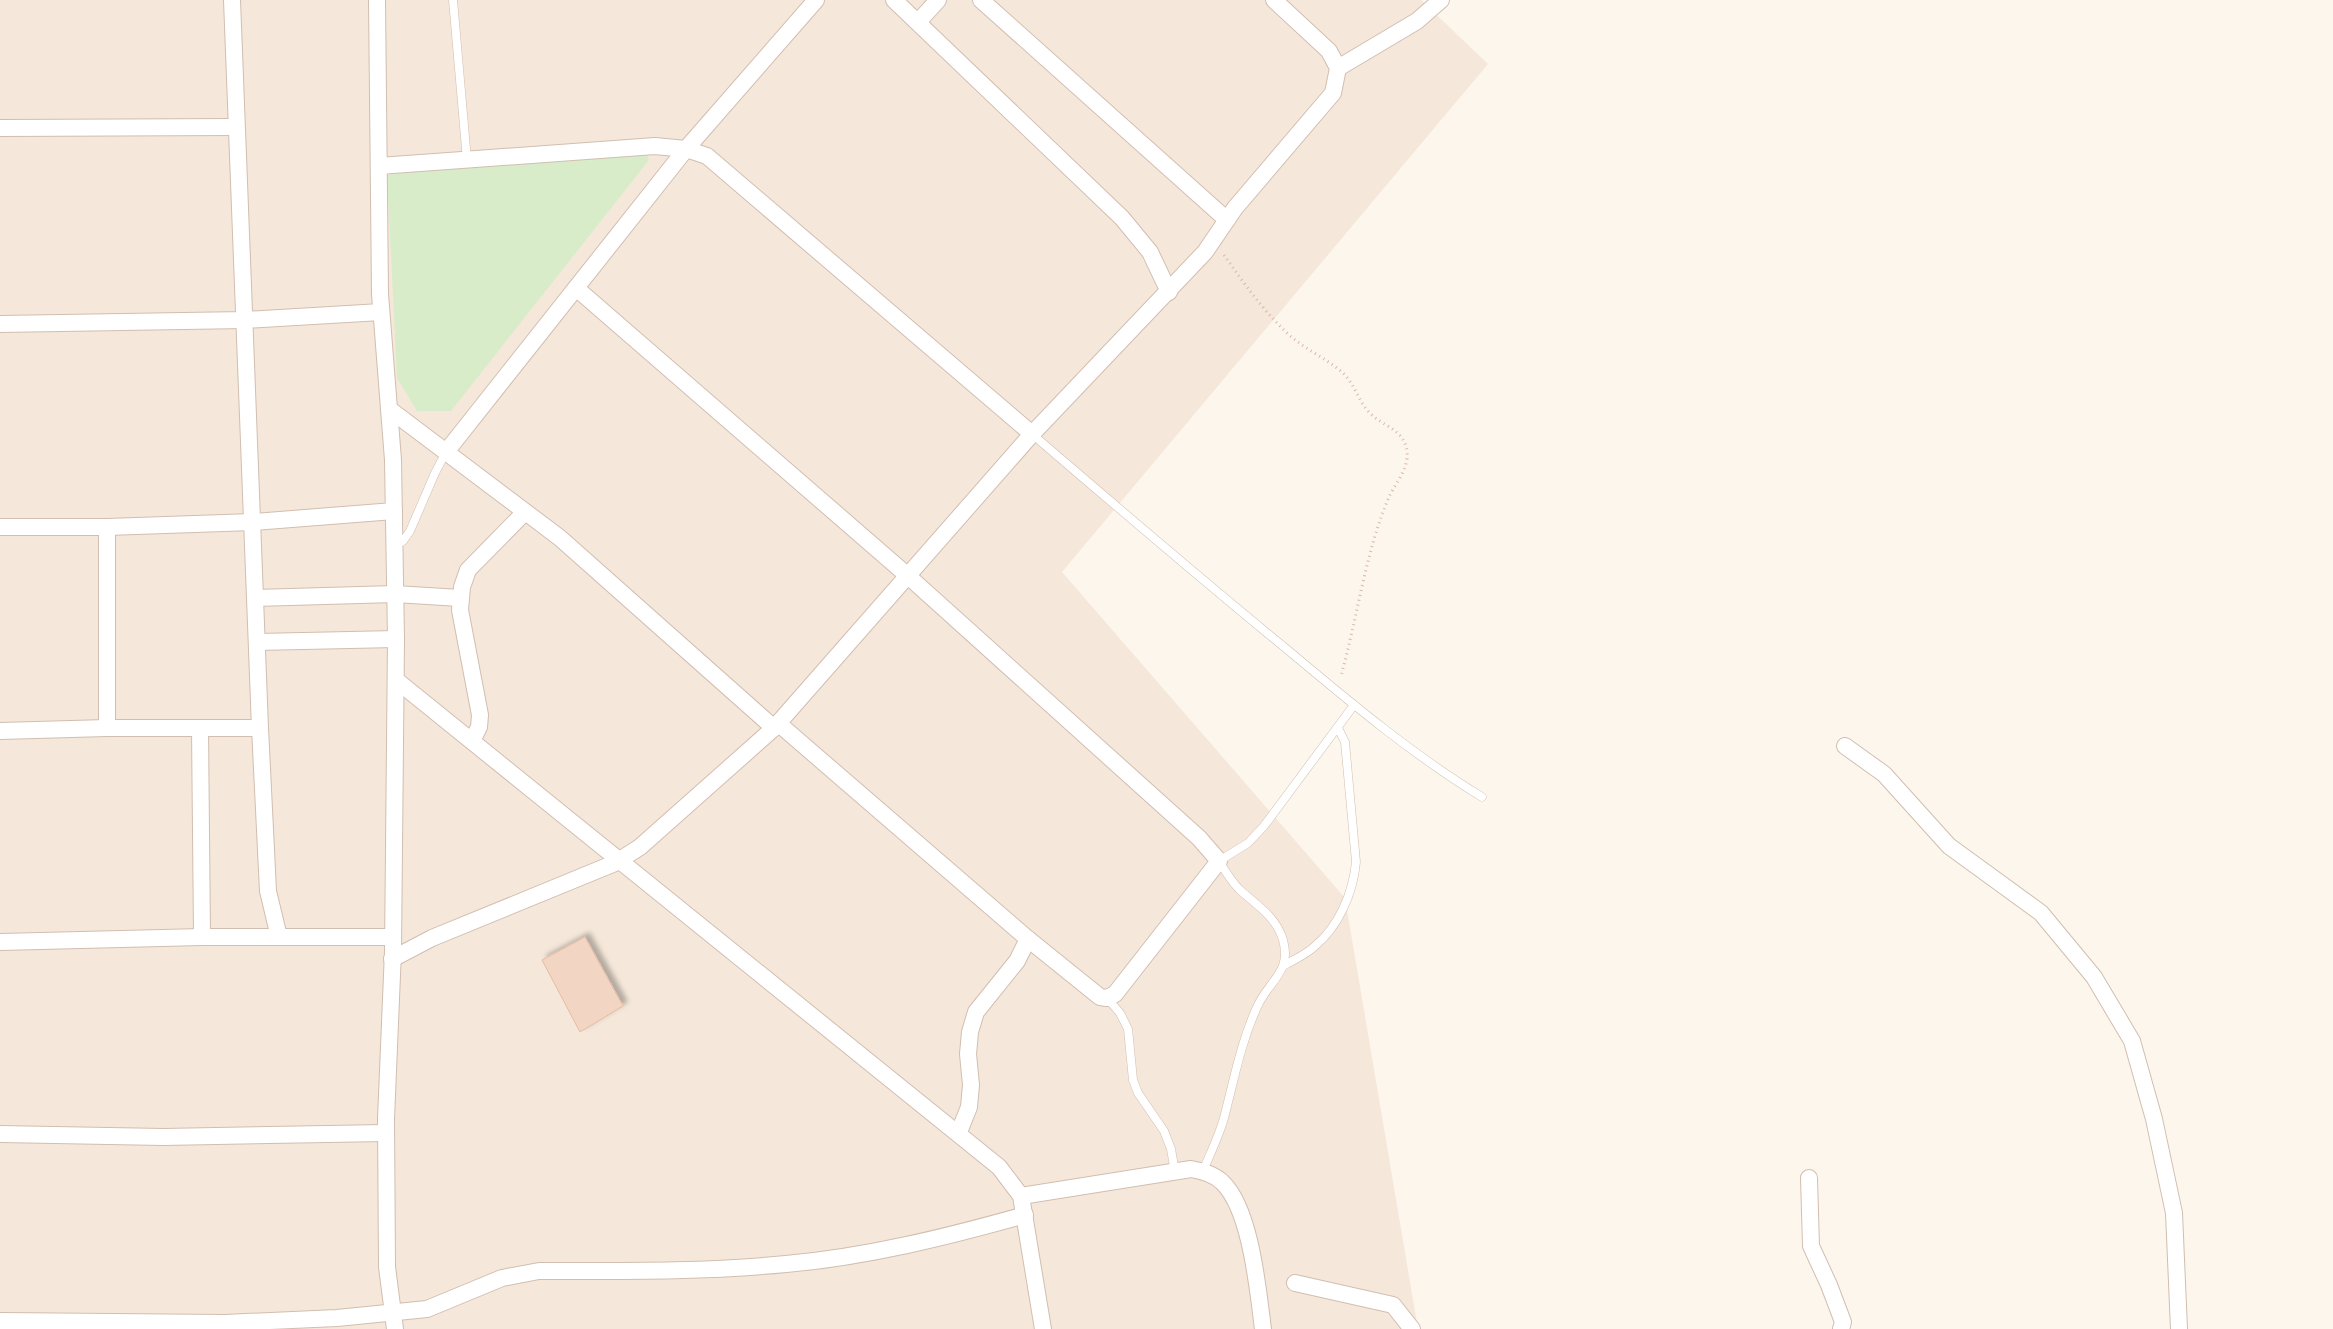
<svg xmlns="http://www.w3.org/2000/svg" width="2333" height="1329" font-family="Overpass,sans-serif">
<defs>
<filter id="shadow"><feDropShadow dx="4.5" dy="-4.5" stdDeviation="2.5" flood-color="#0004"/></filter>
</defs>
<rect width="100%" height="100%" fill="#fdf6ec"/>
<polygon fill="#f5e8da" points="0,0 1421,0 1488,64 1062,572 1345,898 1418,1329 0,1329"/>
<polygon fill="#d8ecc9" points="641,140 649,160 451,411 417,411 397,378 387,175"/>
<polygon fill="#f3d5c3" stroke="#e6bba3" filter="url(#shadow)" points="585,937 623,1006 580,1032 542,960"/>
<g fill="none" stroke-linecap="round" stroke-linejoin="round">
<defs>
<g id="lane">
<polyline points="453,0 467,160"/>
<path d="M 1032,434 C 1117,507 1202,580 1289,651 C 1351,703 1413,755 1482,797"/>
<polyline points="394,545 403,541 410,531 435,473 446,452"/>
<path d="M 1285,965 C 1295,959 1307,954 1315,946 C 1339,926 1353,893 1356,862 L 1345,742 L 1338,728"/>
<polyline points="1107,998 1120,1013 1128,1029 1133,1080 1138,1093 1164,1131 1171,1149 1175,1172"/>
<path d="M 1203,1171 C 1210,1154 1219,1136 1224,1118 C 1234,1080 1241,1041 1258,1005 C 1270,980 1292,971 1283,940 C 1276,916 1256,905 1239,889 C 1231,881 1225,871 1219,861 L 1248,843 L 1264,826 L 1354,705"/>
</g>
<g id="street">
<polyline points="232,0 260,728 268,891 279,937"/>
<polyline points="377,0 380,294 393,460 396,639 393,951 386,1119 387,1267 395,1329"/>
<polyline points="894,0 1122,218 1150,252 1169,292"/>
<polyline points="981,0 1227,220"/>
<polyline points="918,22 938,0"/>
<polyline points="1338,68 1417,21 1441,0"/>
<polyline points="0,128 236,127"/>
<polyline points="379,166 655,146 686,149 707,156 1032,434"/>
<polyline points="576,288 908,576 1199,838 1219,861 1115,994 1107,998 1100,997 1028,939"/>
<polyline points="0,324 245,320 381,312"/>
<polyline points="389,409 560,538 774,728"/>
<polyline points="446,452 686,149 816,0"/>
<polyline points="0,527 107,527 253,522 394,511"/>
<polyline points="107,527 107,728"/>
<polyline points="255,598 395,594 460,598"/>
<polyline points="257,642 396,639"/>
<polyline points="396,680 999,1167 1021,1196 1043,1329"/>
<polyline points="779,724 1028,939 1017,961 976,1012 970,1032 968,1054 971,1085 969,1107 959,1132"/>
<polyline points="200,728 202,937"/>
<polyline points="0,731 107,728 260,728"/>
<polyline points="472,741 479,727 480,715 460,610 462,587 468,570 525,512"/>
<polyline points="1845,746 1884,774 1949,846 2041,913 2094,977 2132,1041 2154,1119 2174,1213 2179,1329"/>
<polyline points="0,942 202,937 393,937"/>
<polyline points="392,959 432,938 615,863 640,847 774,728 1032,434 1205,252 1235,208 1333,93 1338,68 1329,51 1274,0"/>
<polyline points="0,1134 163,1137 386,1133"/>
<polyline points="1809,1178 1811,1246 1829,1285 1843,1322 1841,1329"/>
<path d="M 1021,1196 L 1191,1169 C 1202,1171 1214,1174 1222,1182 C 1251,1209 1258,1291 1263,1329"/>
<polyline points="1295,1283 1393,1305 1412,1329"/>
<path d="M 0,1321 L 225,1323 L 337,1318 L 427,1309 L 502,1278 L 539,1271 C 622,1271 704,1272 786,1264 C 866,1257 947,1237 1025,1215"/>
</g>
</defs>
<use href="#lane" stroke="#d1beb0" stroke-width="9"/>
<use href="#street" stroke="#d1beb0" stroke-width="18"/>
<path stroke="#d9b8a5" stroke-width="3" stroke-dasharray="1 4" stroke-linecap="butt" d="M 1224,255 C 1243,282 1262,309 1286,332 C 1303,349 1327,358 1344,374 C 1356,386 1359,404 1372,415 C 1385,427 1404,430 1407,451 C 1409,469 1396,482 1389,497 C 1366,550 1357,619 1341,676"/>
<use href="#lane" stroke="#fff" stroke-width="8"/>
<use href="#street" stroke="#fff" stroke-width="16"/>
</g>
</svg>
